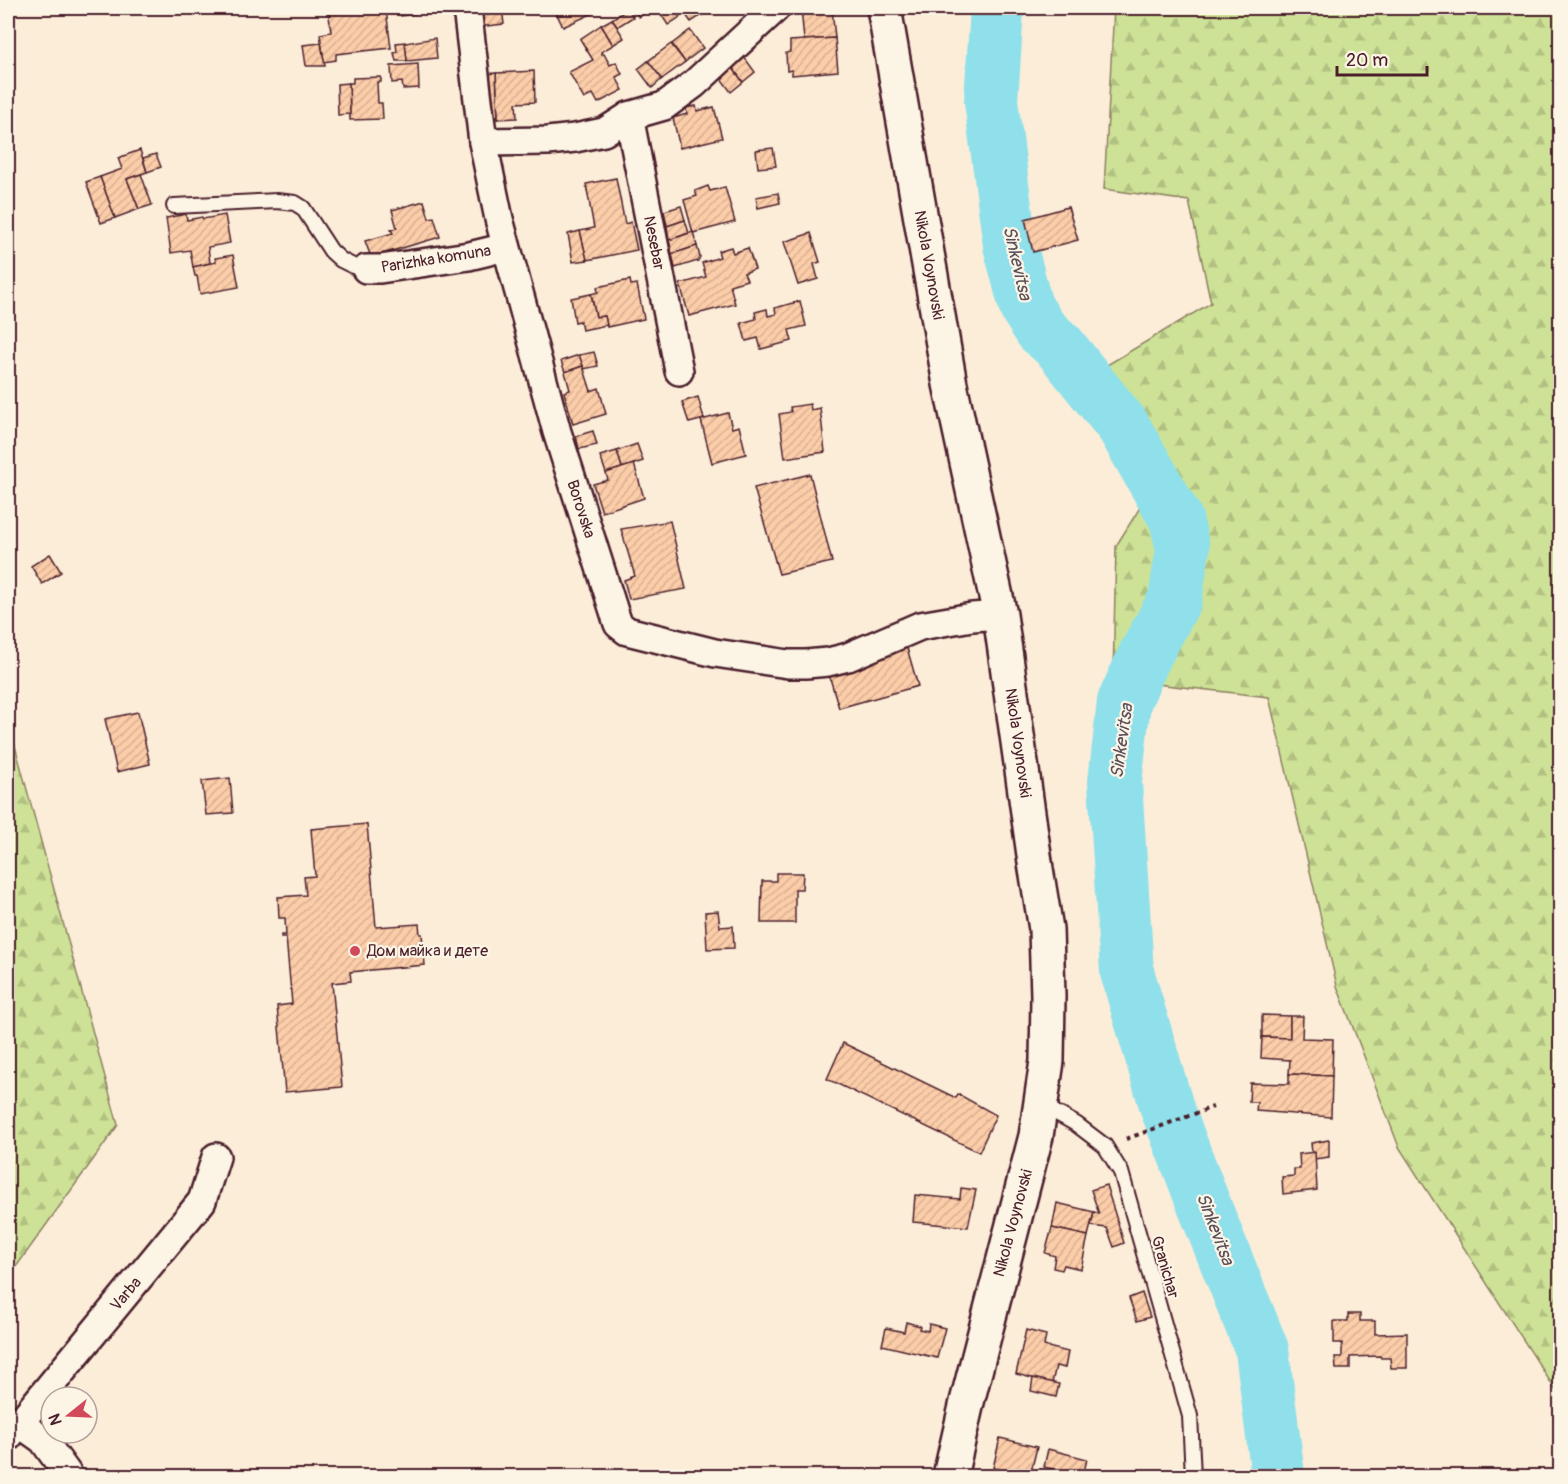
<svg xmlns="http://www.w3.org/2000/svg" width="1568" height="1484" font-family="Pangolin,sans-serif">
<defs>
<pattern id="forest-firs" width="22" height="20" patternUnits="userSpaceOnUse" patternTransform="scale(1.5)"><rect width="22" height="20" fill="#cde296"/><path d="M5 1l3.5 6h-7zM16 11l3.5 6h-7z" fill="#b2c181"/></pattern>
<pattern id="building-hatch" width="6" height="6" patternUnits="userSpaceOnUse" patternTransform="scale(1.5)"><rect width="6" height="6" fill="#fbcda9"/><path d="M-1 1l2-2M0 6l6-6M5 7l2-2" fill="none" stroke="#d9b092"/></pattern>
</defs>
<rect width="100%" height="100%" fill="#fcedd9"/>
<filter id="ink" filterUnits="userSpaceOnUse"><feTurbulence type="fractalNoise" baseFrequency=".0167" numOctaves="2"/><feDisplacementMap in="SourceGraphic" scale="12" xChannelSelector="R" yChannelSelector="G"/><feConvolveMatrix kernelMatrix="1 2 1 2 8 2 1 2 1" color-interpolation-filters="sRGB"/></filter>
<g filter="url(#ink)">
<g fill="url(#forest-firs)" stroke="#8c8060" stroke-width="1.5">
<polygon points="1114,8 1560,8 1560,1397 1399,1147 1337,986 1269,697 1113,679 1116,546 1141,506 1095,406 1102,368 1211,303 1189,201 1104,189"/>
<polygon points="8,720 118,1125 8,1278"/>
</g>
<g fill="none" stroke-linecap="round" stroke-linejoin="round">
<polyline stroke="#8fe0ea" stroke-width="54" points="997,8 991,101 1010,245 1026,307 1041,330 1060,347 1123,426 1176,519 1183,549 1175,599 1145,655 1124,702 1115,782 1127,972 1167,1108 1204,1205 1262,1350 1278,1476"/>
</g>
<g fill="url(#building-hatch)" stroke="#4a1f2b" stroke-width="1.5">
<polygon points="328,8 379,8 379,11 386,10 391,48 336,54 336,60 324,62 320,34 331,32"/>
<polygon points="399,8 431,8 432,11 401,16"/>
<polygon points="476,8 502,8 504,24 478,27"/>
<polygon points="554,8 599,8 600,10 563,27"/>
<polygon points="632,8 653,8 639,17"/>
<polygon points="657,8 673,8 680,17 668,25"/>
<polygon points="681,8 709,8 710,10 691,22"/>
<polygon points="801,8 832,8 835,38 804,40"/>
<polygon points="628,9 633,17 617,27 612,19"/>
<polygon points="612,19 624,38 613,45 601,25"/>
<polygon points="601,25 613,45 601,52 602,54 604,54 610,65 616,62 622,74 616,77 623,90 598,103 593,94 584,99 569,72 593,60 580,39"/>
<polygon points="690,30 703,48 685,62 672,44"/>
<polygon points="435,38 437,58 407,61 405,43"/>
<polygon points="835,38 838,71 792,75 792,70 787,71 786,53 790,52 790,41"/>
<polygon points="405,42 407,61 396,61 394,53 397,52 396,43"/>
<polygon points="321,43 325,66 306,66 303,45"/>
<polygon points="671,44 685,62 662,79 648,61"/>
<polygon points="739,50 755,72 743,82 727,60"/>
<polygon points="727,60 743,82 731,92 714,69"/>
<polygon points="648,61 662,79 652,88 638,69"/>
<polygon points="418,64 419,88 403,89 402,82 392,83 391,66"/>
<polygon points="534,71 535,102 516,103 517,118 498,119 496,73"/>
<polygon points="496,73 498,119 486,119 482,74"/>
<polygon points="381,77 381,82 377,82 378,103 382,103 383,119 350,120 349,83 353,83 353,78"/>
<polygon points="349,83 350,114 338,115 337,84"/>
<polygon points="696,106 697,111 714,107 722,138 680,148 673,118 687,114 686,108"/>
<polygon points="773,148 776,166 758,168 756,150"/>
<polygon points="140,150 147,172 127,179 139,209 115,218 100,177 122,169 118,158"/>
<polygon points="156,154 161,167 147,172 143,158"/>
<polygon points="141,174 152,205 139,209 127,179"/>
<polygon points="100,177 115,218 101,223 86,182"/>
<polygon points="616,178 625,224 631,222 637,250 587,260 580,231 594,228 586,184"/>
<polygon points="708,186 710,191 725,187 735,222 693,233 684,200 697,196 695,191"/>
<polygon points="778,193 780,203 758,208 756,197"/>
<polygon points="424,201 429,218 434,217 440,237 371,257 365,241 393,233 391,230 397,228 392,210"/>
<polygon points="681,206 685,220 667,226 664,211"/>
<polygon points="1068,207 1078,240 1033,252 1025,219"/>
<polygon points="186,214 187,220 202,217 203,219 225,215 230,243 208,247 210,263 193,267 190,250 171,253 166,218"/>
<polygon points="685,220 689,233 669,240 667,226"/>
<polygon points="580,231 587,260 573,262 568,234"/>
<polygon points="693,232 697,246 672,254 669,240"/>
<polygon points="811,233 820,262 814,264 818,279 798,285 784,242"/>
<polygon points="697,246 700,257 698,261 675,268 672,254"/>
<polygon points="731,247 733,253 748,248 755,269 744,273 747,280 730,285 735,304 689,316 680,284 706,277 702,263 720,257 718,251"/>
<polygon points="233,255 239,287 200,294 197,276 195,276 193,267 216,262 215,258"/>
<polygon points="630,280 631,285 637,284 644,319 607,327 605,316 596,317 591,294 598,292 597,287"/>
<polygon points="591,294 596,317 605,316 607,325 582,330 580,321 575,322 571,298"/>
<polygon points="800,301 806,326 789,330 792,341 761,349 758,338 746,341 741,323 756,319 755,312 767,309 768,316 776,314 775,308"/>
<polygon points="594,352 598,366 584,369 579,355"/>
<polygon points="579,355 583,366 565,372 561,361"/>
<polygon points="583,366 591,391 599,388 606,414 573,424 564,392 570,390 565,372"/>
<polygon points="698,397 704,419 689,423 682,402"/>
<polygon points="810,404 811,410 820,408 825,452 785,458 779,414 791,412 790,407"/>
<polygon points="728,413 732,428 739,426 746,454 712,463 701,420"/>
<polygon points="593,431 597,445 579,449 576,436"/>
<polygon points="637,444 643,461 622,468 617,451"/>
<polygon points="617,451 622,468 606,473 600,456"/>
<polygon points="634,464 644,498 602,512 593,484 608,480 606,473"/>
<polygon points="810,474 832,562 779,574 754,488"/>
<polygon points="670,521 686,589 629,599 624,580 635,576 621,529"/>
<polygon points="50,554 61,572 42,584 31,566"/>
<polygon points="907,648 918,686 839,708 829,675 865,665 865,660"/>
<polygon points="138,712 150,764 117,772 105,719"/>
<polygon points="230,778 233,813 206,815 202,781"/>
<polygon points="367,824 376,927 419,924 420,934 422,934 425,965 350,972 351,981 332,983 342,1087 285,1092 277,1006 292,1004 286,937 281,937 281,935 286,935 285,918 279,918 278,897 306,895 304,877 315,876 311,829"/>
<polygon points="776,873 803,873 802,889 795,889 795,923 761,923 762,881 776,881"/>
<polygon points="718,911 720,927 733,926 734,948 707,949 705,912"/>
<polygon points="1262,1015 1290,1016 1290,1038 1262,1037"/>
<polygon points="1290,1016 1303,1016 1302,1038 1333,1039 1332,1076 1289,1074 1290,1060 1261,1058 1262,1037 1290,1038"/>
<polygon points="843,1043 956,1098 958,1094 996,1115 979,1152 827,1079"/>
<polygon points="1289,1074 1332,1076 1331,1117 1256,1111 1257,1102 1249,1102 1250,1083 1289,1084"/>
<polygon points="1329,1140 1329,1157 1315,1159 1315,1152 1312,1153 1311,1143"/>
<polygon points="1315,1152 1317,1190 1283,1194 1282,1177 1294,1176 1294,1169 1300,1169 1299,1154"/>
<polygon points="1106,1185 1124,1243 1114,1247 1107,1228 1091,1226 1094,1212 1099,1214 1091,1190"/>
<polygon points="961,1188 976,1190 968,1227 913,1222 915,1195 960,1199"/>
<polygon points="1057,1203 1094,1212 1088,1236 1052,1228"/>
<polygon points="1052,1228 1088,1236 1081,1269 1064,1265 1062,1270 1053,1268 1055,1256 1045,1253"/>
<polygon points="1142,1293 1150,1317 1137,1321 1129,1298"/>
<polygon points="1348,1314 1360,1314 1360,1321 1375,1321 1375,1334 1407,1333 1407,1368 1391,1368 1390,1358 1381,1358 1380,1356 1350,1357 1350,1369 1336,1369 1335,1357 1342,1357 1342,1343 1334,1343 1334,1321 1348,1321"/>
<polygon points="906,1322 920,1326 919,1329 928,1331 929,1324 945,1328 937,1358 882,1345 886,1328 904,1332"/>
<polygon points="1026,1330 1046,1335 1044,1346 1068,1352 1065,1368 1056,1366 1052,1383 1016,1374"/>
<polygon points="1033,1378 1059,1384 1056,1397 1031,1391"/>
<polygon points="1000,1438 1037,1447 1030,1476 993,1468"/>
<polygon points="1048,1449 1087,1459 1083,1476 1044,1467"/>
</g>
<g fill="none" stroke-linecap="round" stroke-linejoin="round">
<defs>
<g id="lane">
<polyline points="174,206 277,201 295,203 303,208 331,251 341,260 353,266 366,269"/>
<polyline points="1042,1105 1076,1124 1105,1146 1121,1172 1190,1416 1193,1476"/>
</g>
<g id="street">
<polyline points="467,8 483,142 499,219 557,432 618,624 627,631 715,653 788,664 806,664 828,662 848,657 920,626 972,617 1000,615"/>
<polyline points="629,116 679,371"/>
<polyline points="483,142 548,141 575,138 604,132 629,116 664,106 694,84 776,8"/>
<polyline points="366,269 380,269 469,256 506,247"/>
<polyline points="19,1423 43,1440 69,1476"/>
<polyline points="8,1437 202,1201 216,1157"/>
</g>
<polyline id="secondary" points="884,8 950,384 1000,615 1036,869 1046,929 1048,996 1047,1061 1036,1136 967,1402 950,1476"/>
</defs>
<use href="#lane" stroke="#4a1f2b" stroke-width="18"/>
<use href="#street" stroke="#4a1f2b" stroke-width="32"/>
<use href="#secondary" stroke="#4a1f2b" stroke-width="38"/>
<polyline stroke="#4a1f2b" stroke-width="4" stroke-dasharray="4.5 4.5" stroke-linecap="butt" points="1126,1139 1213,1107"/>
<use href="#lane" stroke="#fcf5e5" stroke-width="14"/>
<use href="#street" stroke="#fcf5e5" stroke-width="27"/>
<use href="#secondary" stroke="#fcf5e5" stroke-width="33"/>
</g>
</g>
<circle fill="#d1495b" stroke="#fcf5e5" stroke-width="2" cx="355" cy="951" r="6"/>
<g text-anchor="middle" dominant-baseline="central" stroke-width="4.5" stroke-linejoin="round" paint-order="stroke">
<g font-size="16" fill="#4a1f2b" stroke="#fcf5e5">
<text transform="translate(654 243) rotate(79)">Nesebar</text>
<text transform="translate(436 259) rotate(-9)">Parizhka komuna</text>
<text transform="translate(929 265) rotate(80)">Nikola Voynovski</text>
<text transform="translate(581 509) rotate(72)">Borovska</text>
<text transform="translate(1018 743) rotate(82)">Nikola Voynovski</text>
<text transform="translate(1013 1223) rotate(-75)">Nikola Voynovski</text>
<text transform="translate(1165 1267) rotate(74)">Granichar</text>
<text transform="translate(126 1294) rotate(-50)">Varba</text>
</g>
<g font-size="16" fill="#4a1f2b" stroke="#fcf5e5" text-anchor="start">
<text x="367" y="951">Дом майка и дете</text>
</g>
<g font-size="18" font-style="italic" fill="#5b4f5b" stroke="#fcf5e5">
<text transform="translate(1017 263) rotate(77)">Sinkevitsa</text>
<text transform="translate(1122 741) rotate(-82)">Sinkevitsa</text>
<text transform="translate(1215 1229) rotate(69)">Sinkevitsa</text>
</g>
</g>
<rect width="1568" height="1484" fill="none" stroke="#fcf5e5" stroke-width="30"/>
<rect x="15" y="15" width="1538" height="1454" fill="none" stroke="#4a1f2b" stroke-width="2" filter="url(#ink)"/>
<g transform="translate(69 1415) rotate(252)"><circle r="28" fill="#fcf5e5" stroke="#b59f9b" stroke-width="1.5"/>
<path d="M0-4.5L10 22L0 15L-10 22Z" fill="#d1495b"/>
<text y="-9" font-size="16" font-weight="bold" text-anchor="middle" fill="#4a1f2b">N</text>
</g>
<path d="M1337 66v9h90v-9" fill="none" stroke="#4a1f2b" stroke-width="3"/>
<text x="1346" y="66" font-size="18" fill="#4a1f2b" stroke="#fcf5e5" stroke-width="4.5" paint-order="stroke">20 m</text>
</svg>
